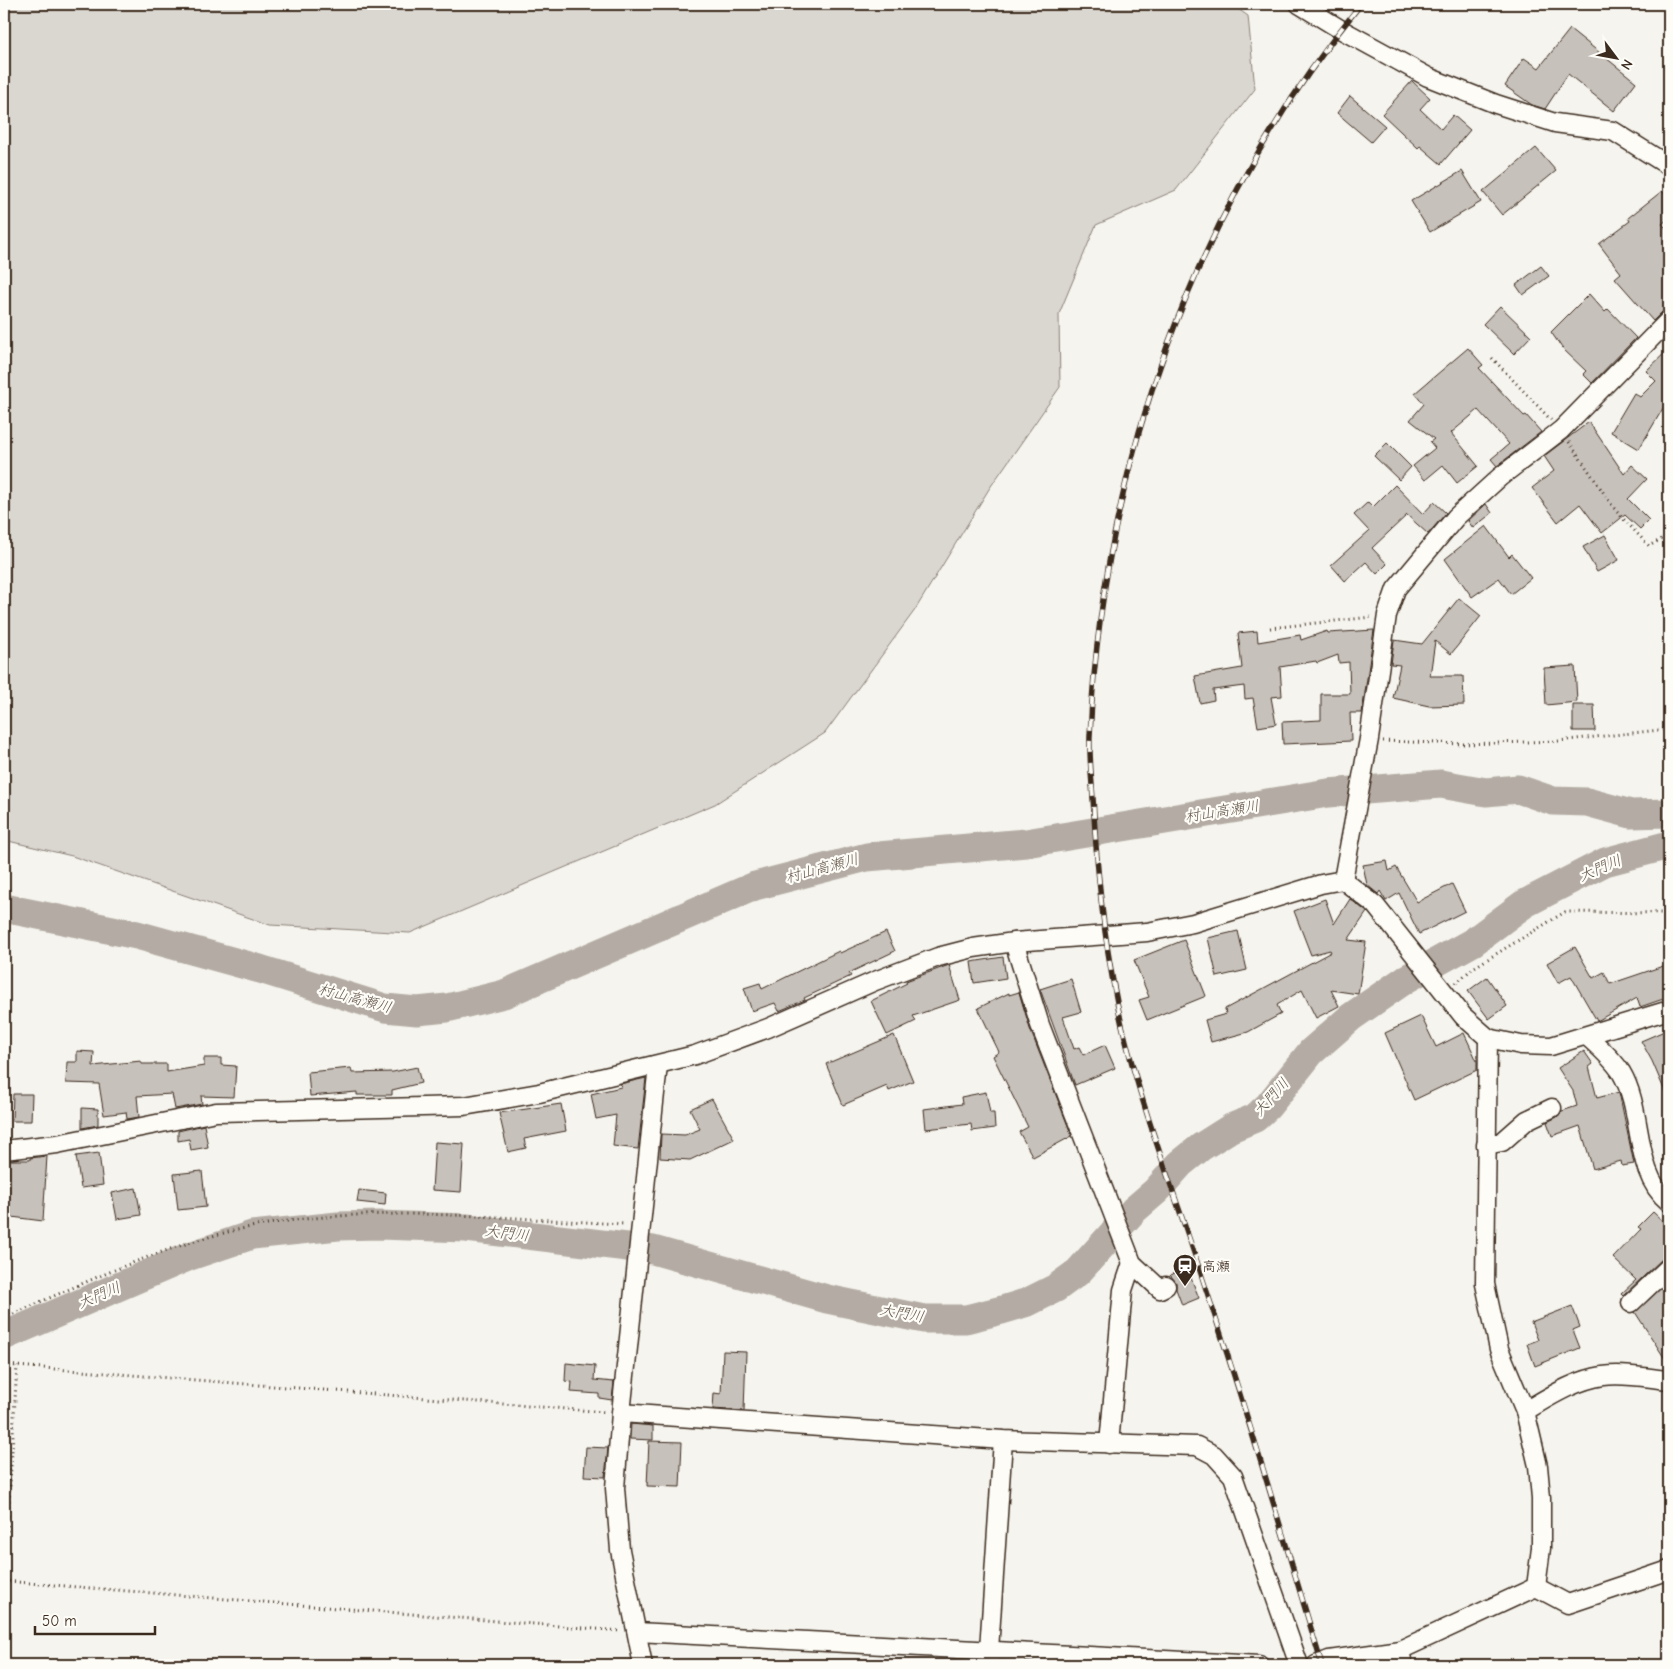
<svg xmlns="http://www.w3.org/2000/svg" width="1673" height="1669" font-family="'Comic Neue','Klee One',sans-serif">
<rect width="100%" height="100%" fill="#f5f4ee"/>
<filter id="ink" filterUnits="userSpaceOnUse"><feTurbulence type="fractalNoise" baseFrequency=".02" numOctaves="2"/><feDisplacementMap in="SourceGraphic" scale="10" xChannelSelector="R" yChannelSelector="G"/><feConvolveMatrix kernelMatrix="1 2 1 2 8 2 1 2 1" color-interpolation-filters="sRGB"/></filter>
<g filter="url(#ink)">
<polygon fill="#dad6d0" stroke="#8a8077" points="4,4 822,4 828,9 837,4 1231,4 1248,16 1255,89 1176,190 1096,225 1059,314 1060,387 989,489 915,610 825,733 715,804 410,933 270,925 72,856 4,840"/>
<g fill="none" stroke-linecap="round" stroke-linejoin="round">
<g stroke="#b4aca4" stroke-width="29">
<polyline points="4,908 137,935 260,969 385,1008 417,1011 447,1008 504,994 755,886 867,857 1026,843 1328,793 1441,784 1486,792 1518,789 1553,801 1587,802 1631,814 1669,813"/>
<polyline points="4,1336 190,1256 252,1235 338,1226 379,1225 466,1228 653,1250 827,1299 924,1319 966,1319 1002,1310 1028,1302 1056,1288 1078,1272 1134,1210 1156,1191 1180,1164 1201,1147 1231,1128 1255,1118 1268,1106 1311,1052 1351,1017 1406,979 1473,942 1524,904 1605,862 1669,845"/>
</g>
</g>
<g fill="#c7c1bb" stroke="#3b2a1e">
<polygon points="1570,29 1636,82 1614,111 1568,74 1545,109 1532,105 1505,86 1524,58 1539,68"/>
<polygon points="1412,81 1430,98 1420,109 1441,129 1453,115 1470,130 1441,164 1420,146 1418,148 1382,114"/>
<polygon points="1350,96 1385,126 1371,142 1337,113"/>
<polygon points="1536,148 1556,171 1502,215 1483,192"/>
<polygon points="1462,171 1481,202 1430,232 1411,201"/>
<polygon points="1662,191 1669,199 1669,218 1662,224 1669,231 1669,310 1662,312 1653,321 1615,278 1621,273 1599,244 1630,221 1628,218"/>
<polygon points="1541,266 1549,276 1523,295 1516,285"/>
<polygon points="1589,294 1605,312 1608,309 1636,338 1592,383 1583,374 1586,371 1562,348 1551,332"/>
<polygon points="1500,306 1531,336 1514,354 1483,324"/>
<polygon points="1468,348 1483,365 1479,368 1524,416 1526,415 1541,432 1497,466 1491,459 1509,444 1478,410 1451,433 1478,466 1457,483 1443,465 1425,480 1413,466 1435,448 1430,442 1434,439 1410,420 1424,404 1415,393"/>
<polygon points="1669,349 1669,398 1639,449 1611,432 1634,393 1640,397 1656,381 1646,371"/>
<polygon points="1589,422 1624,474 1632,465 1647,479 1628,499 1649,520 1640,529 1625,515 1602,533 1580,504 1558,522 1532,488 1554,471 1544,456"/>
<polygon points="1387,443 1411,467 1399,480 1374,456"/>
<polygon points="1395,485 1423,514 1434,502 1446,513 1428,534 1407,515 1372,548 1387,564 1377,574 1366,562 1345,581 1331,565 1369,531 1354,515 1368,502 1373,507"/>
<polygon points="1486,504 1492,513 1473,528 1468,521"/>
<polygon points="1486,526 1509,557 1512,554 1531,578 1511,594 1499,578 1472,597 1445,559"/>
<polygon points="1605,535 1619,560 1597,572 1583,547"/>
<polygon points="1459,598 1481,616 1451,654 1435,641 1430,676 1463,676 1464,705 1429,706 1393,698 1400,665 1391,664 1394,640 1422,644"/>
<polygon points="1374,630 1362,713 1350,713 1351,741 1283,744 1282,722 1321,720 1321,694 1350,694 1349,662 1339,663 1338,655 1317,663 1316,661 1280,667 1282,696 1271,697 1276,724 1258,727 1253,698 1245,699 1244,686 1213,690 1214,700 1200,703 1195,676 1242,668 1238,633 1257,631 1258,642 1300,635 1301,640 1327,631 1328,633"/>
<polygon points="1575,666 1577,702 1546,705 1544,668"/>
<polygon points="1573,705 1594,705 1595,731 1573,731"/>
<polygon points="1387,861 1389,871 1396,867 1417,902 1452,884 1465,911 1419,934 1399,893 1386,901 1380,891 1378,894 1367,885 1363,865"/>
<polygon points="1325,899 1334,924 1350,899 1367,912 1348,940 1366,942 1358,994 1331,990 1339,1006 1316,1018 1302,990 1277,1005 1281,1014 1248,1032 1211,1042 1205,1020 1226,1014 1225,1009 1331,952 1330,950 1311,955 1294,911"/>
<polygon points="1238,931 1247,970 1217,977 1208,938"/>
<polygon points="886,932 895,951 849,973 851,976 804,998 805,1000 779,1011 775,1003 752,1011 744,988 760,983 762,989 839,951 840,953"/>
<polygon points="1184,940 1206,996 1147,1020 1139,1000 1149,997 1134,960"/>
<polygon points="1575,947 1593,978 1604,972 1610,984 1669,964 1669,997 1640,1007 1637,998 1597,1021 1571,976 1558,983 1547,963"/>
<polygon points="1003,957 1006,978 974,983 971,962"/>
<polygon points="949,965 960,1000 913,1016 916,1021 887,1035 871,1001 907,983 906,981"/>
<polygon points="1487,977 1507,1006 1489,1019 1468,991"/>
<polygon points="1071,979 1081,1012 1063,1017 1074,1049 1079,1047 1083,1055 1105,1045 1115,1068 1075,1085 1040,989"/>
<polygon points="1019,992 1030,1029 1072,1136 1033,1157 1019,1132 1028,1127 993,1056 999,1052 978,1008 1009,993 1009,995"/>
<polygon points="1421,1016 1436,1047 1464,1033 1477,1061 1477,1070 1414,1100 1385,1033"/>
<polygon points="1669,1029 1669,1101 1652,1061 1641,1041"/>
<polygon points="894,1035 913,1081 889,1091 887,1086 843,1105 826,1064"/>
<polygon points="77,1051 94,1052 93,1066 141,1061 142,1064 167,1064 167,1072 204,1066 204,1058 221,1058 221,1065 236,1066 234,1097 201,1096 202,1104 175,1109 172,1094 137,1096 139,1117 127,1119 126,1112 104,1115 99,1084 66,1083 67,1062 77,1062"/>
<polygon points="1584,1051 1593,1064 1589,1067 1597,1098 1619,1092 1634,1164 1622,1166 1621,1161 1593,1169 1580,1126 1552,1136 1547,1122 1557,1117 1562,1111 1577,1106 1573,1091 1558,1068"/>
<polygon points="417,1067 421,1083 392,1090 392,1095 357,1095 357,1092 310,1096 308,1072 351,1068 352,1073 393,1072"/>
<polygon points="646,1078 638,1149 613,1146 616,1115 596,1119 591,1094 621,1087 620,1084"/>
<polygon points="986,1092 990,1113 994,1113 995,1128 972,1131 971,1124 926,1129 924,1109 962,1104 961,1097"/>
<polygon points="13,1094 32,1094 31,1121 12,1121"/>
<polygon points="712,1099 734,1139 690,1160 660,1158 661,1134 685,1135 700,1129 690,1109"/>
<polygon points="561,1104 566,1131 524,1139 526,1148 508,1152 499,1113"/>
<polygon points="82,1108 98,1109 98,1125 82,1128"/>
<polygon points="204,1125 208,1147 191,1150 189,1139 178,1141 178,1131"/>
<polygon points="435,1142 464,1144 461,1192 432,1190"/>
<polygon points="99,1153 103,1185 81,1188 76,1156"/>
<polygon points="47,1156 43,1221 4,1216 4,1160 30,1160 30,1158"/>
<polygon points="202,1171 206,1207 178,1210 174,1174"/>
<polygon points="136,1188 141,1215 117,1219 112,1193"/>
<polygon points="359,1190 386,1193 385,1205 357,1202"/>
<polygon points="1653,1212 1669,1227 1669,1257 1662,1259 1623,1296 1621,1294 1636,1280 1613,1258 1641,1229 1638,1227"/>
<polygon points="1187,1268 1199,1298 1182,1305 1176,1289 1176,1282 1170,1275"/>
<polygon points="1669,1281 1669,1365 1635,1312"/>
<polygon points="1572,1306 1580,1327 1573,1330 1580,1348 1535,1366 1527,1344 1538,1340 1531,1322"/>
<polygon points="723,1351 746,1352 744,1411 713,1409 714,1393 721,1394"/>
<polygon points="566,1363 595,1366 594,1380 614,1382 612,1400 599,1398 599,1394 571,1392 572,1382 565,1381"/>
<polygon points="631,1424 653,1426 653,1440 630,1439"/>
<polygon points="649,1441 682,1442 680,1487 647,1486"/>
<polygon points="586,1447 608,1448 605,1477 584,1476"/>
</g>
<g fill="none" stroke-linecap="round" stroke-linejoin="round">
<defs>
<g id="minor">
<polyline points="1299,4 1340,29 1428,77 1496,104 1555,123 1613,131 1669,166"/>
<polyline points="1343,880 1369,739 1387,615 1396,589 1456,517 1500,477 1561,430 1669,320"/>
<polyline points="1014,942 1040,1025 1132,1263 1160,1289 1166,1286"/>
<path d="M 1587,1036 C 1599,1047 1612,1058 1621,1072 C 1645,1112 1632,1172 1669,1202"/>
<polyline points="1486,1145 1502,1142 1527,1120 1552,1108"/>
<polyline points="4,1150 57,1144 216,1112 464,1106 539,1093 695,1055 768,1028 875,981 938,957 973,948 1014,942 1147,932 1193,923 1321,884 1343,880 1375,905 1463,1016 1488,1038 1521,1045 1551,1046 1669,1010"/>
<polyline points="1631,1303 1669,1267"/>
<path d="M 1525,1411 C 1549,1397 1575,1380 1603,1376 C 1624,1373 1648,1378 1669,1380"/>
<polyline points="621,1413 658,1065"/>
<polyline points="1109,1444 1123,1290 1132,1263"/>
<polyline points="1536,1587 1568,1604 1669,1570"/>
<polyline points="637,1632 1259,1665"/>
<polyline points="1400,1650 1403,1665"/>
<polyline points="643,1665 620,1550 615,1488 621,1413 1003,1440 1197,1446 1214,1455 1233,1476 1299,1665"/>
<polyline points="988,1665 1003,1440"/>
<polyline points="1316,1665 1329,1660 1400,1650 1536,1587 1541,1548 1541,1498 1538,1466 1525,1411 1499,1349 1485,1284 1488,1038"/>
</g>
</defs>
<use href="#minor" stroke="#3b2a1e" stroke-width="21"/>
<g stroke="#3b2a1e" stroke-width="3" stroke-dasharray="1 4" stroke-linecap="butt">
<polyline points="1492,358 1551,420"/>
<polyline points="1569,442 1616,511 1649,546 1669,535"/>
<polyline points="1270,628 1372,617"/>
<polyline points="1383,741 1464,744 1558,741 1669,729"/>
<polyline points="1456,983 1473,968 1565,912 1669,913"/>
<path d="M 4,1318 C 91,1280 179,1237 274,1223 C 390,1205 508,1219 625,1224"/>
<polyline points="4,1365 605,1412"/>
<polyline points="4,1581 621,1631"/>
<polyline points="4,1586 17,1366"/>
</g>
<use href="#minor" stroke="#fdfcf7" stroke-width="18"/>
<defs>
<path id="rail" d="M 1322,1665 C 1284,1539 1247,1411 1205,1286 C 1177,1199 1143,1114 1122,1025 C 1106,956 1098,886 1094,815 C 1093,789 1089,762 1090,736 C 1102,468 1192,212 1361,4"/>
</defs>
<use href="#rail" stroke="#3b2a1e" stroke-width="5.5"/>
<use href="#rail" stroke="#fdfcf7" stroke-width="4" stroke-dasharray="11" stroke-linecap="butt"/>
</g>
</g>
<defs>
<symbol id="station-pin" viewBox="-11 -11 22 30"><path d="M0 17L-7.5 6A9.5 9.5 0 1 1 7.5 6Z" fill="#3b2a1e" stroke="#fdfcf7"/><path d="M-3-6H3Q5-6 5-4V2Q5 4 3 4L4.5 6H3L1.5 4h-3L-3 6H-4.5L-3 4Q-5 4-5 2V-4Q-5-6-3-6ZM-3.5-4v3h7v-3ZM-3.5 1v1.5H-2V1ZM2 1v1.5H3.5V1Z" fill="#fff"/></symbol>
</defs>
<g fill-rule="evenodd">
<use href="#station-pin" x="1171" y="1252" width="28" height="38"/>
</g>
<g text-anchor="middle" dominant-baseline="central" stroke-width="4.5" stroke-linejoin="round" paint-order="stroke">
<g font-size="14" fill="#3b2a1e" stroke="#fdfcf7" text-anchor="start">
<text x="1202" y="1266">高瀬</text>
</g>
<g font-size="15" font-style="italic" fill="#65584d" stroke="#fdfcf7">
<text transform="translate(1222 811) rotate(-9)">村山高瀬川</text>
<text transform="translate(822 868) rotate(-15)">村山高瀬川</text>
<text transform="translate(1600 868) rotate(-23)">大門川</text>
<text transform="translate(355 998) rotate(15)">村山高瀬川</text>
<text transform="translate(1271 1097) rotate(-48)">大門川</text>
<text transform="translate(507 1233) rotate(7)">大門川</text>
<text transform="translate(99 1295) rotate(-23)">大門川</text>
<text transform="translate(902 1313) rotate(10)">大門川</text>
</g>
</g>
<rect width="1673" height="1669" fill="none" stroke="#fdfcf7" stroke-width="20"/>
<rect x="10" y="10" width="1653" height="1649" fill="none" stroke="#3b2a1e" stroke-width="2" filter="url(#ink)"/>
<g transform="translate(1616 58) rotate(122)" stroke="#fdfcf7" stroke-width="4" paint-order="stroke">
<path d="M0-4L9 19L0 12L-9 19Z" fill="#3b2a1e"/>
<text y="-8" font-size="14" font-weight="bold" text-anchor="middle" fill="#3b2a1e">N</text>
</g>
<path d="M35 1626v8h120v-8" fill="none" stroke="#3b2a1e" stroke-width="2.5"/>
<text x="42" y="1626" font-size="15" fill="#3b2a1e" stroke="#fdfcf7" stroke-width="4" paint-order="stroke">50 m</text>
</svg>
